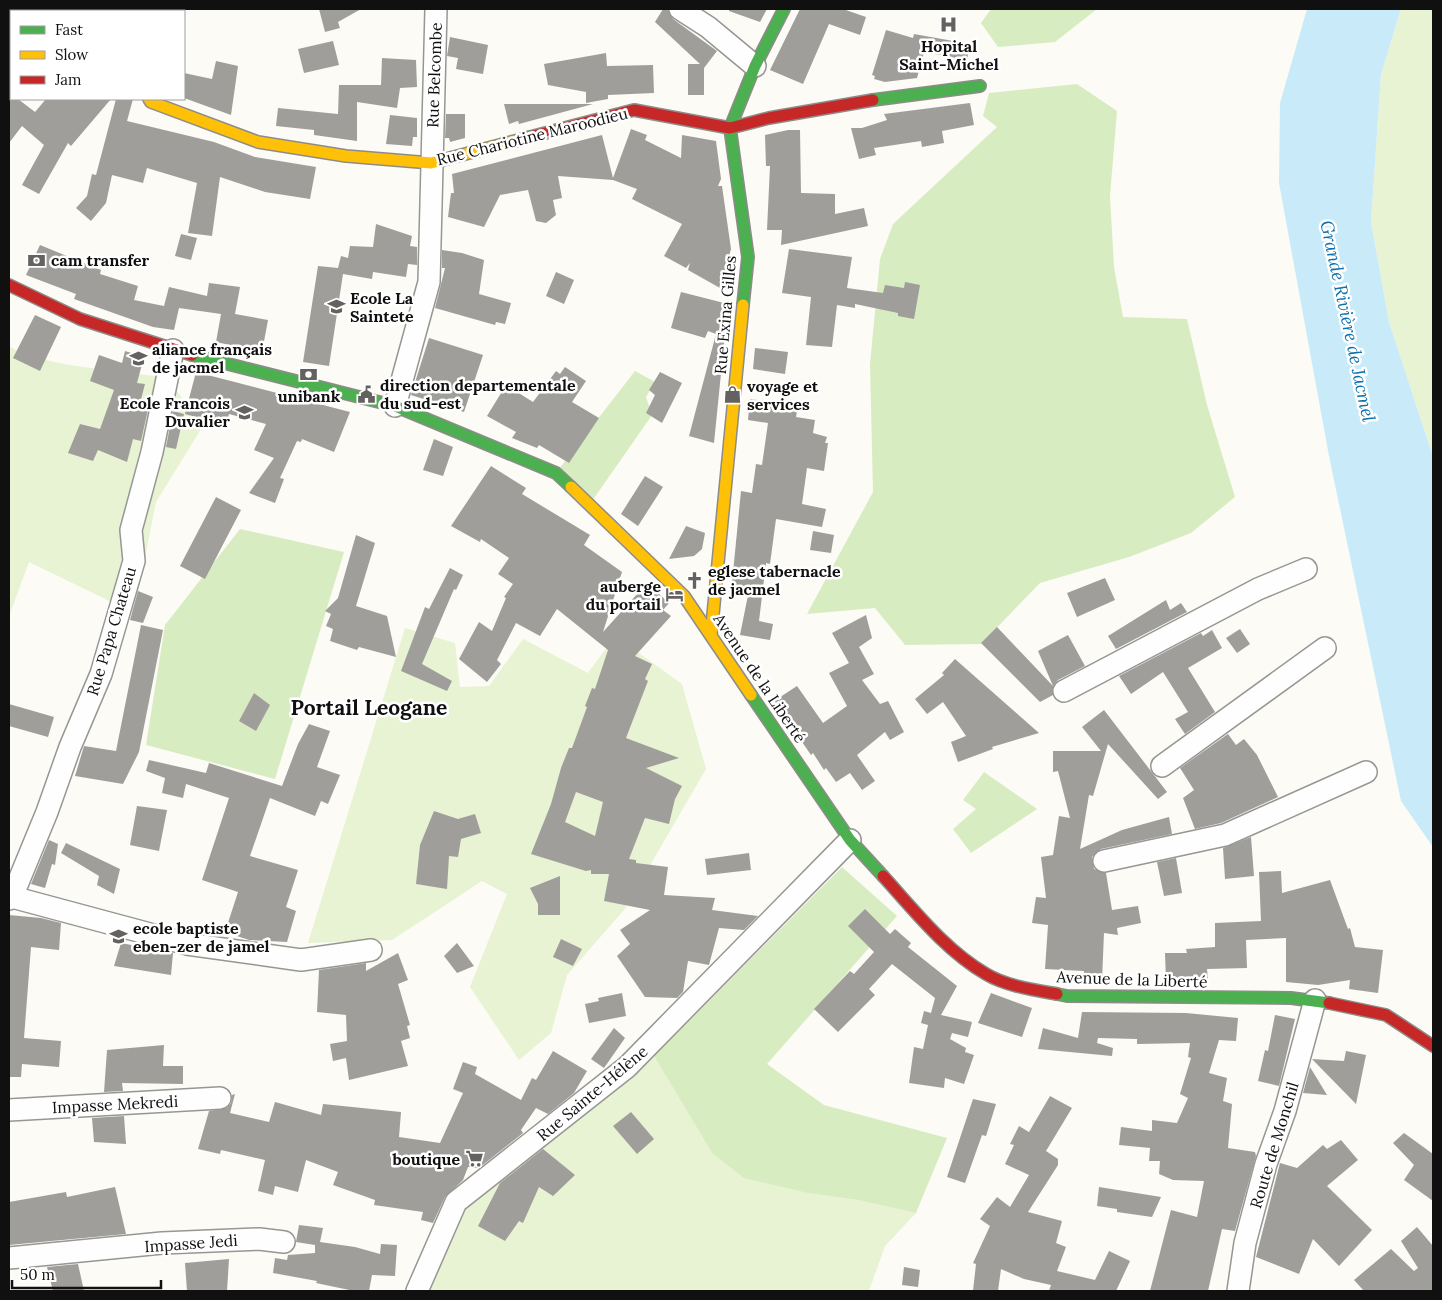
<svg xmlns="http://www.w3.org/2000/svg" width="1442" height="1300" font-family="Lora,serif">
<rect width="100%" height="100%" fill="#fcfbf5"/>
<g fill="#e7f3d3">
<polygon points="1401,9 1433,9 1433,457 1389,322 1371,222 1381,74"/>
<path d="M 9,346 C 35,366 132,372 169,378 L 201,429 L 156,502 L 134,613 L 29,562 L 9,616 Z"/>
<polygon points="405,628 455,643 460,687 489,686 523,639 588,673 615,636 682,684 706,769 624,910 567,975 551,1033 519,1060 470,987 507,894 482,881 392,940 308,943"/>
<polygon points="654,1056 712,1153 808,1193 858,1200 916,1213 885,1246 869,1291 421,1291 462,1205"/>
</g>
<g fill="#d8ecc1">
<polygon points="991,9 1097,9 1055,42 998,47 981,23"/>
<polygon points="1077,84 1117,111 1110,196 1114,267 1123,317 1187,319 1207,405 1235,497 1191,533 1129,557 1040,583 981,644 905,645 875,608 807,614 873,492 870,364 880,259 893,224 997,127 983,116 989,93"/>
<polygon points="635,371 655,382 646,397 652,415 592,501 559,469"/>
<polygon points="240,529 344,552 275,779 146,745 165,625"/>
<polygon points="984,772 1037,809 971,853 953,829 976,809 963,800"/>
<polygon points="842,867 897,916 767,1064 824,1105 947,1138 916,1213 858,1200 808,1193 744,1178 712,1153 654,1056"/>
</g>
<polygon fill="#c9ebf9" points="1307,9 1401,9 1381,74 1371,222 1389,322 1433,457 1433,847 1401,801 1329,456 1279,183 1280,103"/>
<g fill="#a09e9a" fill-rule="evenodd">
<polygon points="319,9 361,9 338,22 340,28 325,32"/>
<polygon points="663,9 668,9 673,19 717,51 704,68 704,95 688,95 688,64 700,64 655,22"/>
<polygon points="729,9 767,9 760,22 729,11"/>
<polygon points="800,9 843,9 866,17 860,35 829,24 803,84 770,70"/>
<polygon points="886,30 913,38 914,34 970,44 967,60 924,52 917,78 885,82 874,79 875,76 872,75"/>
<polygon points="450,37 488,45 483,74 456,69 458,58 447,56"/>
<polygon points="333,41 339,65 304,73 298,49"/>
<polygon points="606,53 607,66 653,65 654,93 608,95 608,99 586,103 586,92 548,85 544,64"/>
<polygon points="382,58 416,60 417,87 400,88 397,108 357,102 357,141 314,135 314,130 276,126 278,108 338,114 339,85 381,85"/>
<polygon points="216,61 238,66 231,115 184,98 184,73 212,79"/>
<polygon points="9,92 11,99 18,99 35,112 46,99 111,99 71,146 68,143 39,194 22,185 44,145 22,126 9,143"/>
<polygon points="116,99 133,99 127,121 214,142 255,157 316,167 310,199 265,192 220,177 212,236 188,233 197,183 147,168 143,183 112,175 106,203 91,221 76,208 87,196 92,174 96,175"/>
<polygon points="970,103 974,125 942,131 944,143 922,147 921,141 874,148 876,155 859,159 851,128 862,128 887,120 884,114"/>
<polygon points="504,104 593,104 519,124 518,121 509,124"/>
<polygon points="446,114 465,114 465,138 450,142 449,138 445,138"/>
<polygon points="390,115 417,118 417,137 413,137 412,146 386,144"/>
<polygon points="631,129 647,135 645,140 681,158 682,135 716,141 721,179 718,186 722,186 731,249 720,288 688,270 690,263 686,268 664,256 682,224 632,199 637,189 613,180 558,176 562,198 553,200 556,215 546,223 536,221 528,190 500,195 484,227 448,217 451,193 454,193 452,174 602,135 613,178"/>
<polygon points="788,130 800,130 801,193 835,194 835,214 864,208 868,226 781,245 782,230 767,230 770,166 766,166 765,135"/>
<polygon points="376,224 412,236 410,246 417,247 417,265 408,264 406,277 373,272 372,279 343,274 329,366 303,362 318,266 338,268 341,256 348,258 350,246 373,247"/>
<polygon points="181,234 197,238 191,260 175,256"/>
<polygon points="40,245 101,270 100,274 138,286 134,300 164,306 169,287 207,296 209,283 240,287 235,314 268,320 262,352 216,342 221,314 179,308 174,330 153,327 74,299 76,294 26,275"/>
<polygon points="789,249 852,257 847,288 883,293 885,285 904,288 905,282 920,285 914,319 898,316 898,313 855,304 855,308 837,305 832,347 806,345 811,297 782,293"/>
<polygon points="442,250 462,253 484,260 479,294 511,303 505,324 496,322 495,325 435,308 445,268 442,268"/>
<polygon points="556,272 574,280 564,304 546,296"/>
<polygon points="681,292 728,304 714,443 689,436 716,334 708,331 705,338 671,328"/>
<polygon points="35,315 61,327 40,371 13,358"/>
<polygon points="429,338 483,355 464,412 411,395"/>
<polygon points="755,348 788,352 785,374 753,369"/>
<polygon points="125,351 144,357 137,383 145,384 140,403 149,405 141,441 133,439 127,462 98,450 93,461 68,453 80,424 100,429 114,390 90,381 99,355 122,363"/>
<polygon points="565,367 586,381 572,402 599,418 569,463 539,445 537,448 512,438 516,432 487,416 506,385 533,402 556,371 560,374"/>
<polygon points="196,372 350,412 334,452 302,439 301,442 297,441 280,478 284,479 275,503 249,493 274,458 254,450 266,424 229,414 226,425 185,414"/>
<polygon points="660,372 682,383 662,423 646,413 655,395 649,390"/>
<polygon points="750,399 798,406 796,417 815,420 813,433 827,437 825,443 828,443 824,471 807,468 802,504 826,509 822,527 776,519 770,564 766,563 759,621 773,624 770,640 740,635 748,595 731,593 741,491 752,493 756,464 762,465 768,423 748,420"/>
<polygon points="173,411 184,414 176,449 166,447"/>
<polygon points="434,439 453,447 443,476 423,470"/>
<path d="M 491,466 L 526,488 L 522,494 L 590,535 L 584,545 L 622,572 L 603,632 L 647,583 L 669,603 L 663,610 L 671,616 L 635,656 L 652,664 L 645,679 L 648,681 L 626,738 L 679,758 L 646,768 L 682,786 L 675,799 L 669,824 L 645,818 L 629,859 L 636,860 L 636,863 L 668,867 L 664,895 L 715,898 L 712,910 L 758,916 L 744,930 L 719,928 L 709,965 L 688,961 L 683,992 L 677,998 L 645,997 L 617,956 L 630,944 L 620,930 L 650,910 L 604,901 L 609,874 L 591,874 L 591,870 L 586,871 L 531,854 L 551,804 L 561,768 L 569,748 L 572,748 L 587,707 L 585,706 L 592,688 L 595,689 L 608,650 L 557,609 L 540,636 L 516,623 L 497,660 L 501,664 L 487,682 L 459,659 L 479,622 L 492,631 L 506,598 L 504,597 L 513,584 L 498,574 L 509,558 L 481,539 L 480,542 L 451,526 ZM 576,792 L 603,802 L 595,836 L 565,822 Z"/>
<polygon points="645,476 663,487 638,526 621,514"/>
<polygon points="216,497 241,510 205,579 180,566"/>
<polygon points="686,526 705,533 702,549 694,556 669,559"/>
<polygon points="813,531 834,535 831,553 810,550"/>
<polygon points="356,535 375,543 356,606 387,616 396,657 359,647 357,650 330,641 333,629 326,626 331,614 325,611 338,598"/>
<polygon points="450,568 463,575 456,590 454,589 422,664 452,681 447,691 401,671 425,607 429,609"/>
<polygon points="1105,578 1115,600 1077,617 1067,593"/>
<polygon points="138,591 153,597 143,623 130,620"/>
<polygon points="1166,600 1170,610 1181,603 1187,612 1116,649 1108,636"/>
<polygon points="866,615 872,638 859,647 874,674 862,680 880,704 888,701 904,732 890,740 885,732 857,755 875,781 862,790 850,773 836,782 826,768 824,770 813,753 811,755 774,701 797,686 823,723 847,706 829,673 849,663 832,633"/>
<polygon points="141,625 163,630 139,752 123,784 75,776 84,746 116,751"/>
<polygon points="997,627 1053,686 1053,695 1040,702 981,643"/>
<polygon points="1240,629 1250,644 1237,653 1226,638"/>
<polygon points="1212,630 1222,648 1188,668 1215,712 1185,734 1175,719 1188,712 1163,672 1131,694 1119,676 1201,633 1203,636"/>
<polygon points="1068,635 1085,666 1058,680 1053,686 1038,651"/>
<polygon points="955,659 1039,733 992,747 993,749 958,762 951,742 966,736 943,702 927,714 915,699 944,675 942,673"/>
<polygon points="254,693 270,705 256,731 239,721"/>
<polygon points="9,704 54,717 48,737 9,726"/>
<polygon points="1104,710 1167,792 1158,799 1108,744 1093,796 1089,795 1080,849 1122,830 1169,817 1172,834 1101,849 1092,857 1094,869 1106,873 1112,910 1138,906 1141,923 1117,928 1118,935 1104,933 1102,980 1084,979 1084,971 1045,969 1048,925 1032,923 1036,897 1046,898 1041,857 1053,855 1059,816 1070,818 1058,771 1053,772 1053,751 1101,751 1082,727"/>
<polygon points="309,724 330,731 317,767 340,775 328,804 321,801 315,816 270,798 250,856 298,870 286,907 296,911 287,942 249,940 225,932 238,892 202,880 229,798 186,784 183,798 162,793 165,778 146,771 149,760 206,773 209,763 282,786 298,744"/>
<polygon points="1228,734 1236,745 1244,739 1257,755 1278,797 1221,823 1195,829 1183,798 1194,790 1180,768"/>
<polygon points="137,806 167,810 159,851 130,845"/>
<polygon points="434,811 458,819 475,814 481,833 461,839 458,857 449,856 447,889 416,884 420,845"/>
<polygon points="1251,837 1254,876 1225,879 1223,848"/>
<polygon points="49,840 58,844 55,865 52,864 45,888 31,884"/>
<polygon points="66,843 120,869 114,894 97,885 99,876 61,853"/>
<polygon points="749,853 751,870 707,875 705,859"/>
<polygon points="1176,858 1182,893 1164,896 1157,862"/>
<polygon points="1281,871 1282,893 1330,880 1348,929 1350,928 1355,947 1383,950 1378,993 1349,989 1350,980 1318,985 1286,982 1286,938 1246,940 1247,968 1207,969 1208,980 1166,981 1165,953 1187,953 1186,949 1215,947 1215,923 1261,921 1259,872"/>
<polygon points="560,876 560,915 538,915 538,904 530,888"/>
<polygon points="865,909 890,934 895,929 911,943 908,947 957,986 941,1015 972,1022 968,1037 952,1033 950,1039 966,1048 965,1052 974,1055 964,1084 945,1078 944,1088 909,1083 914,1047 923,1049 928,1025 921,1023 924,1011 931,1013 935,998 892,964 869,989 875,995 838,1032 814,1009 850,971 854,974 874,952 848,926"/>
<polygon points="9,915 41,918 61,923 59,950 31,947 24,1038 61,1041 59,1067 22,1064 21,1077 9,1077"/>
<polygon points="561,939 582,949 573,966 553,957"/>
<polygon points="121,943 173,953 171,975 114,966"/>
<polygon points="457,943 474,966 457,973 444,956"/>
<polygon points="398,953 408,980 398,984 410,1025 407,1026 410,1038 401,1041 408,1066 349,1080 346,1058 333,1061 330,1044 347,1041 346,1015 317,1012 319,970 366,963 366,971"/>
<polygon points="622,993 626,1016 589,1023 585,1004 599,1001 598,998"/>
<polygon points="991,993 1032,1008 1022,1037 978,1023"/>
<polygon points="1082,1012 1186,1013 1238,1018 1236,1041 1219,1040 1209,1073 1227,1078 1223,1101 1232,1104 1228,1148 1255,1152 1256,1156 1235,1231 1222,1229 1208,1291 1150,1291 1171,1210 1197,1217 1204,1181 1173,1180 1159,1174 1160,1161 1149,1161 1150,1148 1119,1145 1121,1127 1152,1131 1152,1120 1177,1123 1188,1098 1180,1094 1191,1058 1188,1057 1190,1043 1137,1044 1137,1039 1098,1038 1097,1043 1113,1048 1112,1056 1038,1049 1043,1028 1078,1038"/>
<polygon points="1275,1015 1295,1019 1279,1086 1258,1081 1265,1050 1268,1051"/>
<polygon points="614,1028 625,1038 604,1068 591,1059"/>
<polygon points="164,1045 163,1066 183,1066 183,1084 122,1083 123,1091 104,1092 107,1050"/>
<polygon points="553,1051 587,1071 574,1093 548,1114 536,1108 521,1130 523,1133 479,1168 468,1167 463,1180 445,1197 433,1223 421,1220 423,1212 374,1205 375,1200 333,1185 338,1172 306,1160 298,1192 275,1186 273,1195 258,1191 265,1160 221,1150 220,1154 198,1149 209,1111 227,1108 231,1103 232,1095 235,1094 230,1113 269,1122 275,1102 321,1115 323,1104 401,1112 399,1137 440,1143 463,1093 453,1089 463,1062 477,1067 475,1074 521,1100 532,1078 536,1080"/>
<polygon points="1346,1051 1366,1055 1356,1104 1312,1059 1344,1061"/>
<polygon points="1310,1067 1327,1095 1303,1093"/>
<polygon points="1050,1096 1072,1108 1046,1151 1058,1159 1058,1165 1028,1212 1062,1221 1056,1243 1066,1247 1057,1271 1095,1280 1109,1251 1130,1261 1116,1291 1049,1291 1051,1285 1024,1279 1001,1269 998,1291 973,1291 976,1264 973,1263 990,1226 980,1219 997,1197 1010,1207 1029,1175 1005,1164 1014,1145 1010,1144 1019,1126 1029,1132"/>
<polygon points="973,1099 996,1104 986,1136 982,1135 965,1183 947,1177"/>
<polygon points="631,1112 654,1139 637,1154 613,1126"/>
<polygon points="124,1116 126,1144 94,1142 92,1118"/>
<polygon points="1404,1133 1433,1154 1433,1201 1404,1180 1414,1165 1393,1143"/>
<polygon points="1341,1140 1358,1160 1327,1186 1372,1230 1339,1266 1313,1239 1299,1274 1256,1257 1280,1163 1297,1168 1323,1145 1327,1149"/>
<polygon points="543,1149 575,1175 553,1196 539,1187 523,1223 519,1221 505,1241 478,1226 500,1183"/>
<polygon points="115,1187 126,1234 9,1245 9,1202 66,1192 67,1197"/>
<polygon points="1099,1187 1161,1197 1152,1217 1117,1212 1117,1209 1097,1206"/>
<polygon points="299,1225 323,1228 320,1242 355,1247 380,1254 381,1244 397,1245 395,1276 372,1275 369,1291 354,1291 316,1283 317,1281 273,1273 275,1258 287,1260 288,1255 315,1253 315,1245 296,1242"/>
<polygon points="1417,1227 1433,1246 1433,1291 1364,1291 1354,1280 1391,1249 1414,1271 1418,1268 1401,1241"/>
<polygon points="229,1259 227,1291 187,1291 185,1263"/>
<polygon points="78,1264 84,1291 53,1291 47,1267"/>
<polygon points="904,1267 920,1270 918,1287 902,1285"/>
</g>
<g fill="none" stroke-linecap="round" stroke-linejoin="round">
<defs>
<g id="street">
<polyline points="680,9 708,27 755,66"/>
<polyline points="9,10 15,11"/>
<polyline points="153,11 153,9"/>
<polyline points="395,406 429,282 436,9"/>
<polyline points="1064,691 1258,589 1306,569"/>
<polyline points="1162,766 1325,648"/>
<polyline points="1104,861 1225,835 1366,772"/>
<polyline points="12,897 187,944 301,960 371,950"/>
<polyline points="9,899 12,897 47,812 70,747 101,674 134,561 131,530 152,452 173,350"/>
<polyline points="9,1110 220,1098"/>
<polyline points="9,1258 162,1243 259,1239 284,1242"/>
<polyline points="417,1291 456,1202 627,1067 850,840"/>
<polyline points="1238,1291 1245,1243 1266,1164 1285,1111 1315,1000"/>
</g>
<g id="fast">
<polyline points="873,100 980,86"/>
<polyline points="743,305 748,257 730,128 755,66 784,9"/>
<polyline points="192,355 395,406 556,473 571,487"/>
<polyline points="751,695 850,840 883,876"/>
<polyline points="1057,994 1067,996 1291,998 1329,1003"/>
</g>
<g id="slow">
<polyline points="149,99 151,102 258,142 346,156 431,163 530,137"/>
<polyline points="571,487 684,596 751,695"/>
<polyline points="711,635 743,305"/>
</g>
<g id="jam">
<polyline points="530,137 634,110 730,128 769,118 873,100"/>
<polyline points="9,285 80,319 192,355"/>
<path d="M 883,876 C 914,910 945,950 986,974 C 1006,986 1034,990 1057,994"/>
<polyline points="1329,1003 1386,1015 1433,1046"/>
</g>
</defs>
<use href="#street" stroke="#969693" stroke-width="24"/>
<use href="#fast" stroke="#8d8c8a" stroke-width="14"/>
<use href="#slow" stroke="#8d8c8a" stroke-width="14"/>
<use href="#jam" stroke="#8d8c8a" stroke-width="14"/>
<use href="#street" stroke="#fffefe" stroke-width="21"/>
<use href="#fast" stroke="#4caf50" stroke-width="11"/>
<use href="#slow" stroke="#ffc107" stroke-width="11"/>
<use href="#jam" stroke="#c62828" stroke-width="11"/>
</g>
<defs>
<symbol id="hospital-bare" viewBox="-9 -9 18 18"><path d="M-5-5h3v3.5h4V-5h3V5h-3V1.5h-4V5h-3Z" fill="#636260" stroke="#fff" stroke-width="2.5" paint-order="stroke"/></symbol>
<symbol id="bank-bare" viewBox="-9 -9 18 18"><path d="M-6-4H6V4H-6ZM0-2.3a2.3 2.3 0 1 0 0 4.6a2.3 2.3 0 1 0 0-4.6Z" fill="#636260" stroke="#fff" stroke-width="2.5" paint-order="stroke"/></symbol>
<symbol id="school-bare" viewBox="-9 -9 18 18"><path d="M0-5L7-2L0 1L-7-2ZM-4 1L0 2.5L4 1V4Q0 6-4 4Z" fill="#636260" stroke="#fff" stroke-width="2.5" paint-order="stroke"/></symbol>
<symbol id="university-bare" viewBox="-9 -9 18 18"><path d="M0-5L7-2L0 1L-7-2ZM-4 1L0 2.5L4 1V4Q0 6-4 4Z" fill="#636260" stroke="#fff" stroke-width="2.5" paint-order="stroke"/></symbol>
<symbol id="civic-bare" viewBox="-9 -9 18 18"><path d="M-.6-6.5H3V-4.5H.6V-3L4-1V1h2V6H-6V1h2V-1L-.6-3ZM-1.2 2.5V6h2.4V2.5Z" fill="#636260" stroke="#fff" stroke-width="2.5" paint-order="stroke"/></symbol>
<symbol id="shop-bare" viewBox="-9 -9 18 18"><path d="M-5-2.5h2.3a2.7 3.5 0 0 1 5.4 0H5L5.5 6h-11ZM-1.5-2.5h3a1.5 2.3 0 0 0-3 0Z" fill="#636260" stroke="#fff" stroke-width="2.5" paint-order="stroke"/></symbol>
<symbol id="church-bare" viewBox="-9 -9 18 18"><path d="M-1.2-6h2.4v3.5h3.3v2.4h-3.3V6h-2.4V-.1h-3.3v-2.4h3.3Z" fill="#636260" stroke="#fff" stroke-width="2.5" paint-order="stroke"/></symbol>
<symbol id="hotel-bare" viewBox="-9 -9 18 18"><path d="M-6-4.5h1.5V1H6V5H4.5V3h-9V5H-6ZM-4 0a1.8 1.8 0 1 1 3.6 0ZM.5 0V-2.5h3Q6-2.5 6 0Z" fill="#636260" stroke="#fff" stroke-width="2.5" paint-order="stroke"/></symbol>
<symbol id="supermarket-bare" viewBox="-9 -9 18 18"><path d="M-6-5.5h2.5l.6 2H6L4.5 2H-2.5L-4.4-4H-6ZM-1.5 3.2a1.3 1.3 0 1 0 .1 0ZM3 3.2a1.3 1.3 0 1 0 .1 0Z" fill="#636260" stroke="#fff" stroke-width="2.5" paint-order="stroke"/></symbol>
</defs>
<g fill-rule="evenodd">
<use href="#hospital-bare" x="936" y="12" width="25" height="25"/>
<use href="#bank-bare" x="24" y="248" width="25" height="25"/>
<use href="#school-bare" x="324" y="294" width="25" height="25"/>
<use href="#university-bare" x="126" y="346" width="25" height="25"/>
<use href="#bank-bare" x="296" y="362" width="25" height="25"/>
<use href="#civic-bare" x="354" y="382" width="25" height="25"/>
<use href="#shop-bare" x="720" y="382" width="25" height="25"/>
<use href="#school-bare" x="232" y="400" width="25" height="25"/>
<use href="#church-bare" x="682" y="568" width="25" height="25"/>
<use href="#hotel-bare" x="662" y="582" width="25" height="25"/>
<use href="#school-bare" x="106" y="924" width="25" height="25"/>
<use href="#supermarket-bare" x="462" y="1146" width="25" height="25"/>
</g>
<g text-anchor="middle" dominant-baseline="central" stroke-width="5" stroke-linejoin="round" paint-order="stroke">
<g font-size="16" font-weight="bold" fill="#101010" stroke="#fff" text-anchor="start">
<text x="949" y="46" text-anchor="middle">Hopital<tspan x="949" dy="18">Saint-Michel</tspan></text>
<text x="51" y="260">cam transfer</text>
<text x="350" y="298">Ecole La<tspan x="350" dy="18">Saintete</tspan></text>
<text x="152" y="349">aliance français<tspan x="152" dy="18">de jacmel</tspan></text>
<text x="380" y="385">direction departementale<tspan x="380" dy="18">du sud-est</tspan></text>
<text x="747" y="386">voyage et<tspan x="747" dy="18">services</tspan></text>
<text x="309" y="396" text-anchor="middle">unibank</text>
<text x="230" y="403" text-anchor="end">Ecole Francois<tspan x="230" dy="18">Duvalier</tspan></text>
<text x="708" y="571">eglese tabernacle<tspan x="708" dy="18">de jacmel</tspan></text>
<text x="661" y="586" text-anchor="end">auberge<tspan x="661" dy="18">du portail</tspan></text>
<text x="133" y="928">ecole baptiste<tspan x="133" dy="18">eben-zer de jamel</tspan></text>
<text x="460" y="1159" text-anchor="end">boutique</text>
</g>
<g font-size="16" fill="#101010" stroke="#fff">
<text transform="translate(434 75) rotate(-88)">Rue Belcombe</text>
<text transform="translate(532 136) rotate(-14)">Rue Chariotine Maroodieu</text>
<text transform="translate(725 315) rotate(-85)">Rue Exina Gilles</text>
<text transform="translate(111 631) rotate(-73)">Rue Papa Chateau</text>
<text transform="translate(760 678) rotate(56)">Avenue de la Liberté</text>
<text transform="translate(1132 979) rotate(2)">Avenue de la Liberté</text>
<text transform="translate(592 1093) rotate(-40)">Rue Sainte-Hélène</text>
<text transform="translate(115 1104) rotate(-3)">Impasse Mekredi</text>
<text transform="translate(1274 1145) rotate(-73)">Route de Monchil</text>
<text transform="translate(191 1243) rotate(-4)">Impasse Jedi</text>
</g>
<g font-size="18" font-style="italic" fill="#0e70ac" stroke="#fff">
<text transform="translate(1348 321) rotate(78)">Grande Rivière de Jacmel</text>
</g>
<g font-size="21" font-weight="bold" fill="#101010" stroke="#fff">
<text x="369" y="707">Portail Leogane</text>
</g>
</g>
<rect width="1442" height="1300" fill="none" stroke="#101010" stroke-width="20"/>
<rect x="10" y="10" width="175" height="90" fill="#ffffff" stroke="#9f9f9f"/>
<rect x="20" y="26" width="25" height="8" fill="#4caf50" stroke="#9f9f9f"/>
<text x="55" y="35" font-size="15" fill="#101010">Fast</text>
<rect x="20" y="51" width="25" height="8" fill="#ffc107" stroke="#9f9f9f"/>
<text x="55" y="60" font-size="15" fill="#101010">Slow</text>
<rect x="20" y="76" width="25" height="8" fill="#c62828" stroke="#9f9f9f"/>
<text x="55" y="85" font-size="15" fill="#101010">Jam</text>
<path d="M12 1280v8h149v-8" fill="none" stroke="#101010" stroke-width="2.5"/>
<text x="20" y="1280" font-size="15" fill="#101010" stroke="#ffffff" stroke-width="4" paint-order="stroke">50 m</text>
</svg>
